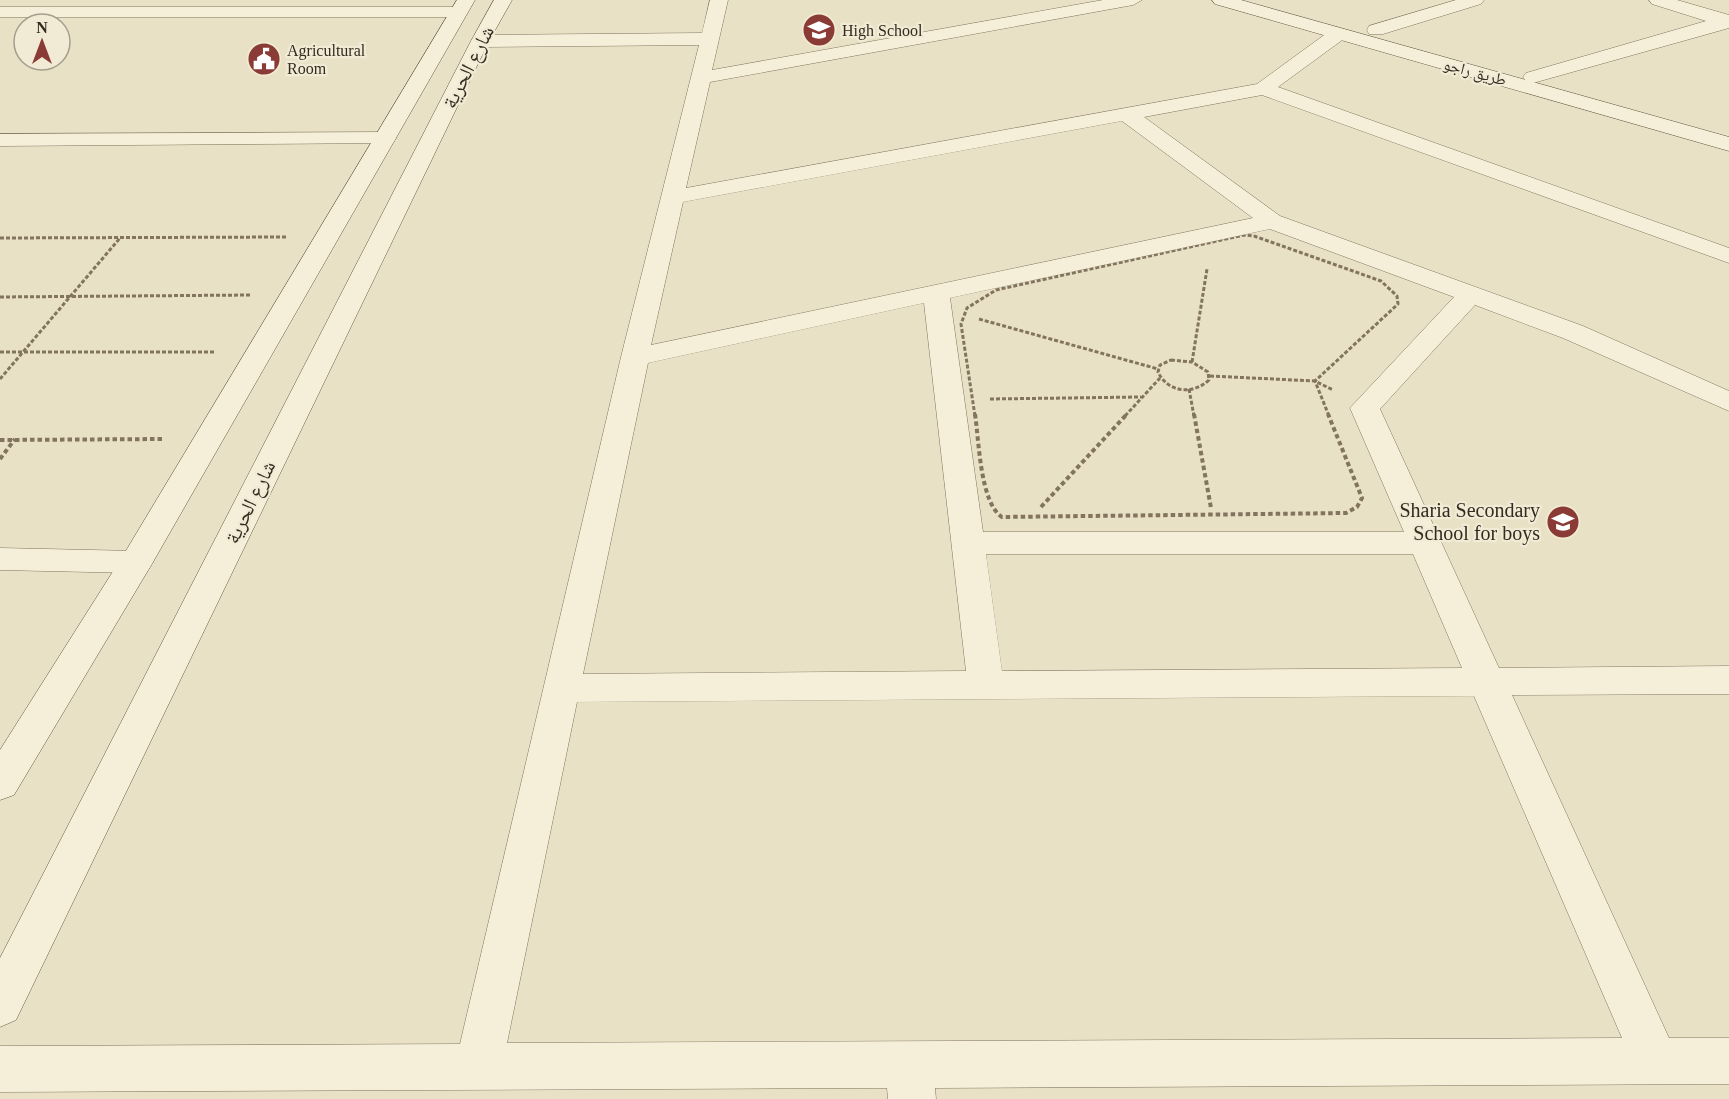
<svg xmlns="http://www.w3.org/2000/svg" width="1729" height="1099" font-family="'Times New Roman','Noto Naskh Arabic',serif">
<rect width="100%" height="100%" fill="#e9e1c6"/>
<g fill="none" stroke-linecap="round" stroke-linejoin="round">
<defs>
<g id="minor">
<path d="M 710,0 L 728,0 L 712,70 L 1103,0 L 1142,0 L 1133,5 L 710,82 L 686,188 L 1257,84 L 1331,30 L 1338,28 L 1347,34 L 1345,38 L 1278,87 L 1729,248 L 1729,263 L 1262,95 L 1144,117 L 1280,216 L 1583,326 L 1729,391 L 1729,411 L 1563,338 L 1475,305 L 1380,409 L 1499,668 L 1729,666 L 1729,694 L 1512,695 L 1669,1038 L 1729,1038 L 1729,1084 L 935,1088 L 936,1099 L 888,1099 L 887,1088 L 0,1092 L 0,1046 L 460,1044 L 621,357 L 699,45 L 480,47 L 471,41 L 480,35 L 702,33 ZM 1122,121 L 1253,218 L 651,345 L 683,202 ZM 1270,229 L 1454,297 L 1350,408 L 1404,532 L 983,532 L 950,298 ZM 924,303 L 966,671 L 583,674 L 648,363 ZM 986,554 L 1413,554 L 1462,668 L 1002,671 ZM 1474,696 L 1622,1038 L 507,1043 L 577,702 Z"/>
<polygon points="1456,0 1484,0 1481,4 1383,34 1369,34 1367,30 1369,26"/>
<polygon points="1649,0 1677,0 1729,15 1729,28 1533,83 1526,81 1523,77 1526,73 1706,21 1652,4"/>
<polygon points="0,7 459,7 468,12 459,17 0,17"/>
<polygon points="385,132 393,133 396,138 393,143 0,146 0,134"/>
<polygon points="0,548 136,551 148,554 153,562 148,570 136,573 0,570"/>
</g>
<g id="secondary">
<polygon points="457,0 475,0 153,562 14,795 0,800 0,750 124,554"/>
<polygon points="494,0 512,0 489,41 16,1020 0,1027 0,958 471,41"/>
<polygon points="1212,0 1241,0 1729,137 1729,151 1215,4"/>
</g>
</defs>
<use href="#minor" stroke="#82745e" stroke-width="1"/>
<use href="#secondary" stroke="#645641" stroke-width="1"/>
<g stroke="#82745e" stroke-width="3" stroke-dasharray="4 2" stroke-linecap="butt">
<polyline points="0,238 286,237"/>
<polyline points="0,297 251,295"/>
<polyline points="979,319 1158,369"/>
<polyline points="0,352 215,352"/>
<path d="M 1171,360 L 1192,362 L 1208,372 L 1209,380 C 1193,395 1168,393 1158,372 L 1160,365 Z"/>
<polyline points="1192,362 1207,269"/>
<polyline points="1210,376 1315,381 1333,390"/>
<polyline points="0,379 120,238"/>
<polyline points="1189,389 1194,416"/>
<polyline points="990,399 1141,397"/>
<polyline points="975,416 961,324 967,308 996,290 1244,235 1254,236 1381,281 1397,296 1398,304 1315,381 1329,416"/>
<polyline points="1125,416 1160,378"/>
</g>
<g stroke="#82745e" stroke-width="4" stroke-dasharray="4.5 3" stroke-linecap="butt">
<path d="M 975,414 C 979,440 980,503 1002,517 L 1346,513 L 1357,507 L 1362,498 L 1328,414"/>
<polyline points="1194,414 1211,508"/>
<polyline points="0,440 163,439"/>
<polyline points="0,459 15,439"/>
<polyline points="1041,507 1127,414"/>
</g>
<use href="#minor" fill="#f5efd9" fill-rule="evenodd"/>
<use href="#secondary" fill="#f5efd9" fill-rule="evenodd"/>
</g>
<defs>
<symbol id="school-disc" viewBox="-11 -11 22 22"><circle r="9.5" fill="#8a3b35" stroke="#f1ebd5"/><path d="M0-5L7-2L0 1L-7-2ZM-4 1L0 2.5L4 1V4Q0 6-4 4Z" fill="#fff"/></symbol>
<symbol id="civic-disc" viewBox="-11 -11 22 22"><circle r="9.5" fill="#8a3b35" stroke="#f1ebd5"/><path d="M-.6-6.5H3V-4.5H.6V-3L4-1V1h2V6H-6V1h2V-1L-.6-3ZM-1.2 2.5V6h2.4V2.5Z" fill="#fff"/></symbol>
</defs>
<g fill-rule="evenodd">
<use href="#school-disc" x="800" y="11" width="38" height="38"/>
<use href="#civic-disc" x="245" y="40" width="38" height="38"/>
<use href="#school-disc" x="1544" y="503" width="38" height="38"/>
</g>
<g text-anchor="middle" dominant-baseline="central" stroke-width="4.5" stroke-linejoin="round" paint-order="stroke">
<g font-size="16" fill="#342b20" stroke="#f1ebd5" text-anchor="start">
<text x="842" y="30">High School</text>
<text x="287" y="50">Agricultural<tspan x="287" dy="18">Room</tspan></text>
</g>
<g font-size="16" fill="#342b20" stroke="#f1ebd5">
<text transform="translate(1475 72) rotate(15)">طريق راجو</text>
</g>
<g font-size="20" fill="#342b20" stroke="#f1ebd5">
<text transform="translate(468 67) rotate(-63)">شارع الحرية</text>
<text transform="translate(250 502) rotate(-64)">شارع الحرية</text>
</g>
<g font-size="20" fill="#342b20" stroke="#f1ebd5" text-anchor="end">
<text x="1540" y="510">Sharia Secondary<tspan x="1540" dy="23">School for boys</tspan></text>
</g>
</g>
<g transform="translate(42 42)"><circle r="28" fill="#f1ebd5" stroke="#a59e8d" stroke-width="1.5"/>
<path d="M0-4.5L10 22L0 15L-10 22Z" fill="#8a3b35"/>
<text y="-9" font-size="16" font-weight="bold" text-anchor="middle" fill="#342b20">N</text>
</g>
</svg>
